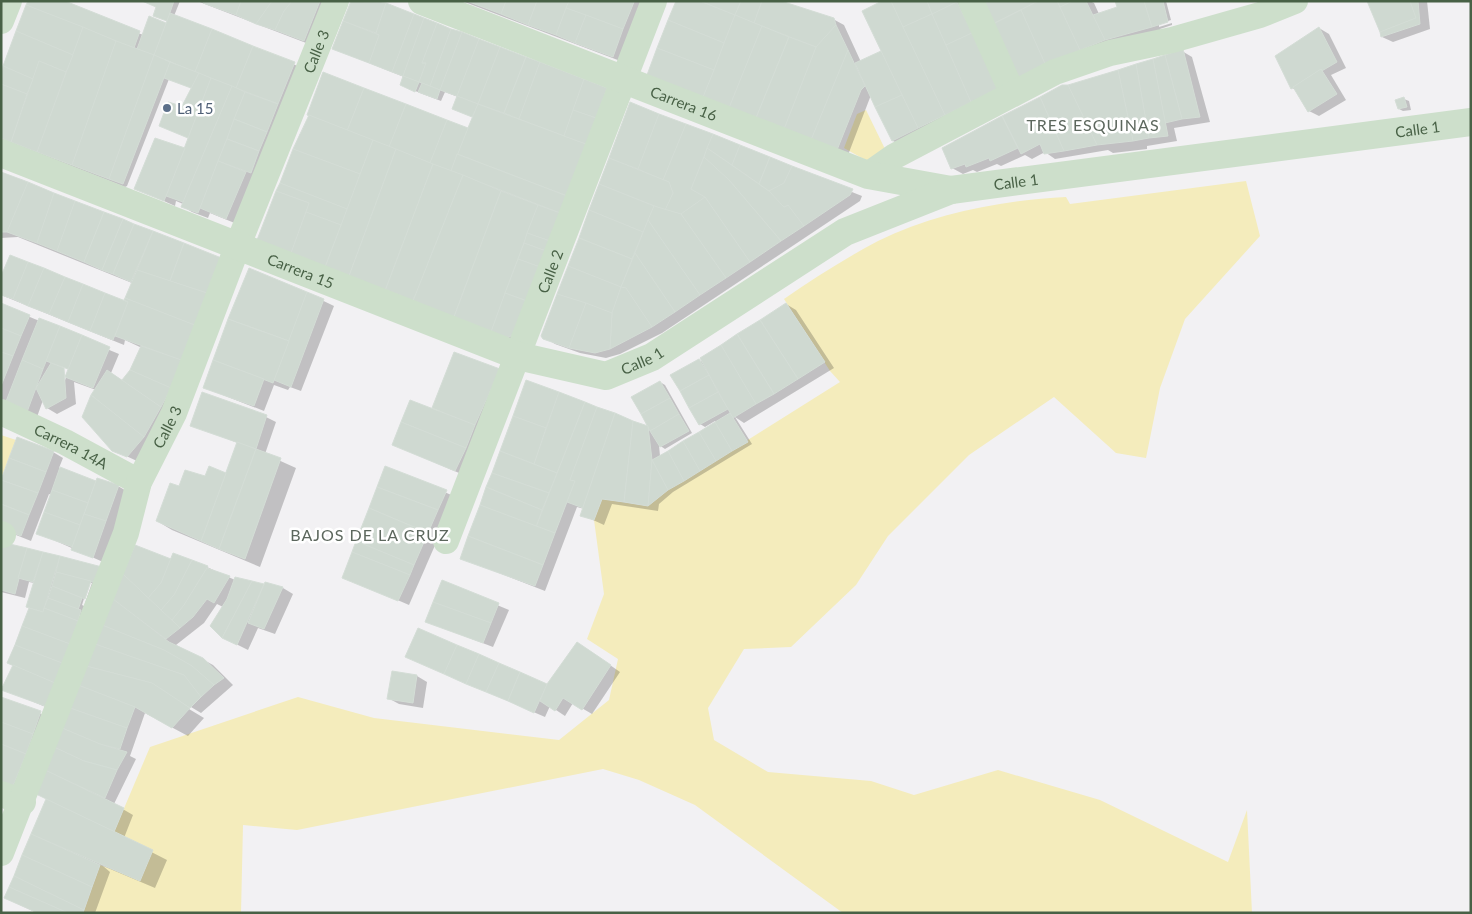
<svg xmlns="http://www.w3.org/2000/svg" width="1472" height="914" font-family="Lato,sans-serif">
<rect width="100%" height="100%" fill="#f2f1f3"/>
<g fill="#f4ecbc">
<polygon points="866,110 885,149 869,162 844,148 857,114"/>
<path d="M 1246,181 L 1260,236 L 1185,319 L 1160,388 L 1146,458 L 1116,453 L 1054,397 L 969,455 L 888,536 L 856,585 L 791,647 L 744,649 L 708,708 L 714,740 L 768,772 L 871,781 L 914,795 L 998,770 L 1100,800 L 1228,862 L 1247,810 L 1252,913 L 843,913 L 695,805 L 639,780 L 603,769 L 297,830 L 243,825 L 241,913 L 83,913 L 100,865 L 140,880 L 114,832 L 150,747 L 298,697 L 374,718 L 559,740 L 609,700 L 618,659 L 587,639 L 604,594 L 594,520 L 602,499 L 648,506 L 668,490 L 840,382 L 830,371 L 784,299 C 814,278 846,258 878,241 C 935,213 1003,200 1066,197 L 1070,204 Z"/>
<polygon points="1,435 16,440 1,478"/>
</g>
<g fill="#0003" fill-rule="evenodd">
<path d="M 29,1 L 144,35 L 150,18 L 167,24 L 168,21 L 157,7 L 143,1 L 180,1 L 174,16 L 305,69 L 237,224 L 210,213 L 208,218 L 192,212 L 182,206 L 183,204 L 176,201 L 175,206 L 135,188 L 185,150 L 190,138 L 165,128 L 182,107 L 192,88 L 169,79 L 127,186 L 125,187 L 1,139 L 1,73 ZM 164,58 L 217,79 L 216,81 L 164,61 Z"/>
<polygon points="197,1 332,1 314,46"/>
<polygon points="353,1 377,1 607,89 518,343 259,239 300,134 469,130 474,117 458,111 458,97 445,92 441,101 420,93 406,87 404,77 334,49"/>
<polygon points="462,1 646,1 623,62"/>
<polygon points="677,1 833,19 844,25 861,62 883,52 884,1 964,1 1007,95 903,146 893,141 871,95 848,155 658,80"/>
<polygon points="983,1 1090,1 1094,3 1099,14 1119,8 1117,1 1166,1 1171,20 1159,24 1159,27 1172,23 1172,25 1160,29 1162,33 1020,79"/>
<polygon points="1368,1 1427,1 1430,29 1393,42 1382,37"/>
<polygon points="1319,28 1329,34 1346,68 1331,75 1346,100 1319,116 1309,111 1296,90 1292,88"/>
<polygon points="1182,51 1192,57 1210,122 1174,128 1177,141 1147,146 1147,149 1113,153 1108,150 1055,159 1045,152 1032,159 1025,155 1001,166 997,164 977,172 973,170 963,174 952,168 1068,86"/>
<polygon points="1404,99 1409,101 1411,110 1403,111 1399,109"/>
<polygon points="631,104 862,196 860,201 662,333 620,354 606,358 580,353 555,344 543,336"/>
<path d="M 1,172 L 233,266 L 137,461 L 113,450 L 96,390 L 74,382 L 76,404 L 57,414 L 47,408 L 43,400 L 37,417 L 1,401 L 1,305 L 119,354 L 111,373 L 123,381 L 131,371 L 142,348 L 125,340 L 124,345 L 1,295 L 1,272 L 4,273 L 10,256 L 131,305 L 132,283 L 18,237 L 1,238 ZM 62,366 L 69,369 L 64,383 Z"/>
<polygon points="307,293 334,306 301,391 290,387 288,390 274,385 264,411 205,388"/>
<polygon points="786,304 796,310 834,368 744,423 735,417 752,444 673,492 659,504 658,511 612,504 604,525 582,515 584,509 577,507 545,591 461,558 527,382 650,428 660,382 665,385 692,433 665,449 659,445 660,456 716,423 715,421 705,427 700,424 699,360 703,362"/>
<polygon points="499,370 466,476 394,445 439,411"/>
<polygon points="266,417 276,422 265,454 296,468 260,567 172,530 157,521 180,488 205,478 226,474 238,443 191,425"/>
<polygon points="53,452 63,458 59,468 97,482 118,486 128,492 103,562 38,533 52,495 49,494 31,541 1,529"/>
<polygon points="386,467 456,497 409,605 344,577"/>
<path d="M 1,543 L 101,568 L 55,711 L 3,689 L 14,666 L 8,662 L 30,608 L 34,583 L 29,582 L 25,598 L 1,592 ZM 89,583 L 92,583 L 84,606 L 82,605 Z"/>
<polygon points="135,547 172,561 207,567 235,580 283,588 293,594 275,634 258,628 248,650 234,643 223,607 217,604 204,623 176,645 213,665 233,685 201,713 186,704 184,706 204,718 188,736 145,713 130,756 136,759 114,804 133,815 124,838 167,860 155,888 103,866 110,872 95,913 37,913 5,898 47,799 38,794"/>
<polygon points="442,582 509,610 493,647 427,622"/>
<polygon points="418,630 547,685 587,649 620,672 592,714 573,703 565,716 550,706 545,717 407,657"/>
<polygon points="393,672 417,676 427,682 423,708 399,704 388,698"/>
<polygon points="1,698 51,718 24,791 1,782"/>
</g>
<g fill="#cfd9d1" stroke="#d4ddd6">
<polygon points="28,1 65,1 140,31 134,48 26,5"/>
<polygon points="142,1 174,1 167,21 153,16 156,7"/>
<polygon points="204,1 241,1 236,15 203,3"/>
<polygon points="241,1 272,1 256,24 236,15"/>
<polygon points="272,1 292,1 284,11 275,30 256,24"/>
<polygon points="292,1 320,1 304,41 275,30 284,11"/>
<polygon points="351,1 386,3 376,33 343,21"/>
<polygon points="467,1 506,1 501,14"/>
<polygon points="506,1 537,1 528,25 501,14"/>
<polygon points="537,1 569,1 556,35 528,25"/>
<polygon points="569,1 632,1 634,2 623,29 566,8"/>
<polygon points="676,1 700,1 735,15 724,43 668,20"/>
<polygon points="700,1 741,1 735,15"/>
<polygon points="741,1 762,1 754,23 735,15"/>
<polygon points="762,1 781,1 834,18 836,25 816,47 754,23"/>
<polygon points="882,1 891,1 945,115 918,128 862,11"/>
<polygon points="891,1 927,1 932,14 903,27"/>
<polygon points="927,1 957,1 957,2 932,14"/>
<polygon points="989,1 1038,1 993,24 983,4"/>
<polygon points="1038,1 1057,1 1080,50 1046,66 1021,10"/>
<polygon points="1057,1 1073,1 1060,7"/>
<polygon points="1073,1 1086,1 1105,40 1080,50 1060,7"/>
<polygon points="1115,1 1144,1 1152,27 1105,40 1093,15 1117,7"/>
<polygon points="1144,1 1163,1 1168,22 1152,27"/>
<polygon points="1367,1 1410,1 1416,18 1380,32"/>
<polygon points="1410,1 1418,1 1420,24 1381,37 1380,32 1416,18"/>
<polygon points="957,2 972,33 946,45 932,14"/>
<polygon points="386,3 414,14 392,72 369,63 379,35 376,33"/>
<polygon points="26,5 83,27 73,55 16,31"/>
<polygon points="566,8 586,15 575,43 556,35"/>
<polygon points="1021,10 1046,66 1019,80 993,24"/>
<polygon points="170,13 212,29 195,72 154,55"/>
<polygon points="414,14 424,18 403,76 392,72"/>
<polygon points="932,14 971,102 945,115 903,27"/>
<polygon points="586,15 623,29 613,57 575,43"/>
<polygon points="735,15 762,26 729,108 703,97"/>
<polygon points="149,16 166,23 154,55 137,49"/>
<polygon points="424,18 437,23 422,63 426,63 419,82 403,76"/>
<polygon points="668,20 724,43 714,70 657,48"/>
<polygon points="343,21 379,35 369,63 332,49"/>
<polygon points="437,23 451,29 430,86 419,82 426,63 422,63"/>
<polygon points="836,25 848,50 811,140 784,129 816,47"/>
<polygon points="762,26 789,37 756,118 729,108"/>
<polygon points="83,27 116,41 72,165 37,152"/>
<polygon points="1319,27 1337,62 1291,89 1275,56"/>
<polygon points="212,29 253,46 236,88 195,72"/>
<polygon points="451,29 462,32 440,90 430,86"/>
<polygon points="16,31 73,55 66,72 39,61 33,79 3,66"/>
<polygon points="462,32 479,39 457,96 440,90"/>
<polygon points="972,33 998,89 971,102 946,45"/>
<polygon points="789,37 816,47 784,129 756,118"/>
<polygon points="479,39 500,47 478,104 457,96"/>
<polygon points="116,41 154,55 109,179 72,165"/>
<polygon points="253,46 295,62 278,104 236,88"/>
<polygon points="500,47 526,57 504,113 478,104"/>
<polygon points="657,48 714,70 703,97 647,75"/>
<polygon points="1183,49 1200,117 1182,119 1165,55"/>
<polygon points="848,50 865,86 861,90 837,150 811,140"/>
<polygon points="881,51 902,95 875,107 855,63"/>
<polygon points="154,55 170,62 123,184 109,179"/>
<polygon points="1165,55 1182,119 1165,123 1153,59"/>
<polygon points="526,57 540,62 519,119 504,113"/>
<polygon points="1153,59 1168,136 1149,138 1136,64"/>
<polygon points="39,61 66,72 37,152 11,142"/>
<polygon points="170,62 199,73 191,88 164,78"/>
<polygon points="540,62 584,79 564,136 519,119"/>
<polygon points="1136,64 1149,138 1133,141 1118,70"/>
<polygon points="3,66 33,79 27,94 1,84"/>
<polygon points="1321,69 1337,94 1308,112 1293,87"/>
<polygon points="1118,70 1133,141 1097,145 1068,85"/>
<polygon points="323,72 364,88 347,131 307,115"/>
<polygon points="199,73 211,78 188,138 159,126 168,102 182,106"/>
<polygon points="403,76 419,82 415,92 400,85"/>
<polygon points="211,78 232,86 183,202 166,196"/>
<polygon points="584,79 607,88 596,118 573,110"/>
<polygon points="422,83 440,90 437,99 418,92"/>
<polygon points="1,84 27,94 11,142 1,138"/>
<polygon points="1062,85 1068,85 1097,145 1064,151 1040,97"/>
<polygon points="232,86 245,92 198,213 181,207"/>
<polygon points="364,88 406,104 389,147 347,131"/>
<polygon points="245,92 278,104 267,132 234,119"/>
<polygon points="902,95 918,128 892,141 875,107"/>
<polygon points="457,96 478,104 472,117 452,109"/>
<polygon points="1040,97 1064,151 1044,154 1040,144 1021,154 1002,116"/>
<polygon points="1404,97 1407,107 1398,109 1395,100"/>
<polygon points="630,102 659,114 638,169 609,158"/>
<polygon points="406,104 447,120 430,163 389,147"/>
<polygon points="478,104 586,144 567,196 457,154"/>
<polygon points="573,110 596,118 586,144 564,136"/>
<polygon points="659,114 686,124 663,180 638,169"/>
<polygon points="309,115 373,140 360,174 293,149"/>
<polygon points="1002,116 1018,148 990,161 989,158 966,167 965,164 951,169 942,148"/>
<polygon points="234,119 267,132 259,151 227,139"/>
<polygon points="447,120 468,128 451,171 430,163"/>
<polygon points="686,124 713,134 691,189 705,197 681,214 665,210 673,193 669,182 663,180"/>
<polygon points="713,134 740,145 732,165 707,148"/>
<polygon points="155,138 185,148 164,201 134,189"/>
<polygon points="227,139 259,151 251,173 218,161"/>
<polygon points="373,140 396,149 349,276 325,267"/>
<polygon points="740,145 770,157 759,184 732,165"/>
<polygon points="707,148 769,191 784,207 788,205 804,226 781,241 729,180 704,157"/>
<polygon points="293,149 360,174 347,209 280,183"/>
<polygon points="396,149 433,164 385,291 349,276"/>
<polygon points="457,154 567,196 560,213 451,171"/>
<polygon points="704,157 729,180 781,241 750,262 705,197 691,189"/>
<polygon points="770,157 792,166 784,183 769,191 759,184"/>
<polygon points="609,158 669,182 673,193 665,210 599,184"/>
<polygon points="218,161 246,172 226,219 200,208"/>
<polygon points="433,164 463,175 413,301 385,291"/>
<polygon points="792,166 853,189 850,195 804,226 788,205 784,207 769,191 784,183"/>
<polygon points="1,172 28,182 7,232 1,232"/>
<polygon points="463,175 501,191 454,317 413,301"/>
<polygon points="28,182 54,193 37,243 7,232"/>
<polygon points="280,183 347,209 341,225 306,212 309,203 276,191"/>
<polygon points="599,184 654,206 643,232 589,210"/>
<polygon points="276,191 309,203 291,253 257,240"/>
<polygon points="501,191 538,205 491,332 454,317"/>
<polygon points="54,193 75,201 57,251 37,243"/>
<polygon points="705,197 750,262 726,278 681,214"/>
<polygon points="75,201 104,212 84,262 57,251"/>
<polygon points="538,205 560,213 550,241 527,233"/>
<polygon points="654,206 681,214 726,278 700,295 648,220"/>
<polygon points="589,210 643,232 632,259 579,238"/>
<polygon points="104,212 123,219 102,270 84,262"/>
<polygon points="306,212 341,225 325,267 291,253"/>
<polygon points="123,219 134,224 113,274 102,270"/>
<polygon points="648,220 700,295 675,312 635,253"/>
<polygon points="134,224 153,231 131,282 113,274"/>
<polygon points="153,231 184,243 170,281 137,270"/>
<polygon points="527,233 550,241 546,251 524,243"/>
<polygon points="579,238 632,259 621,287 568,266"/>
<polygon points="184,243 224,259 210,294 170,281"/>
<polygon points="524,243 546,251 540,267 518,259"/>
<polygon points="635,253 675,312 652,327 626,288 621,287"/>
<polygon points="10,255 28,262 13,299 1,295 1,276"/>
<polygon points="518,259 540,267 527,301 505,293"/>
<polygon points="28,262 44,268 28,306 13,299"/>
<polygon points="568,266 621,287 612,313 557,294"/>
<polygon points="44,268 65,277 49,314 28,306"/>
<polygon points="249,268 307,292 289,341 228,319"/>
<polygon points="137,270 210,294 197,326 125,298"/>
<polygon points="65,277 83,284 68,322 49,314"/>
<polygon points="83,284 105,293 90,331 68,322"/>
<polygon points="621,287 626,288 652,327 610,349 612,313"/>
<polygon points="307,292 324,299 291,387 274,380"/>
<polygon points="105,293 128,302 113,340 90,331"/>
<polygon points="505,293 527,301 515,334 507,338 491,332"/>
<polygon points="557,294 586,303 569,348 543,339 541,336"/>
<polygon points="125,298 197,326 184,361 115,336 128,302 124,300"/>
<polygon points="1,303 30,315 21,336 1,328"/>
<polygon points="586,303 612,313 610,349 595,353 569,348"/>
<polygon points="786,303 825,362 798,379 760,320"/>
<polygon points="39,318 60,326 43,369 22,360"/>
<polygon points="228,319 289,341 273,383 213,360"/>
<polygon points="760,320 798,379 774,394 737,334"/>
<polygon points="60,326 82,335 68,369 46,361"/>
<polygon points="1,328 21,336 13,356 1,352"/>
<polygon points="737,334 774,394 756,404 721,345"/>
<polygon points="82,335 110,347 93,388 65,377"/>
<polygon points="721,345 756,404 733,418 700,358"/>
<polygon points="141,346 184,361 171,388 130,370"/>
<polygon points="1,352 13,356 1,386"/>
<polygon points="454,352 500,369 475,425 432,408"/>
<polygon points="699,359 709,375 680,391 670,375"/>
<polygon points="22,360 43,369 27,412 5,404"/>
<polygon points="213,360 264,379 254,406 203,388"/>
<polygon points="51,363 64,368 66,398 46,409 36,388"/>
<polygon points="107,370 161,407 144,437 91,395"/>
<polygon points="130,370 171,388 161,407 122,380"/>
<polygon points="709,375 718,392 689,408 680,391"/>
<polygon points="526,380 559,392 546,428 513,416"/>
<polygon points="660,381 670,398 641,414 631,397"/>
<polygon points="202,392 267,415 256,449 190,426"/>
<polygon points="559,392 585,402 557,473 534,464"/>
<polygon points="718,392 728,409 699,425 689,408"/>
<polygon points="91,395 144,437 127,457 112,451 82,417"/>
<polygon points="670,398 679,414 650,431 641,414"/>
<polygon points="410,400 475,425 466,448 401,422"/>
<polygon points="585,402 597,407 570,480 575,481 555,533 536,527"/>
<polygon points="597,407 615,413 583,508 567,502 575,481 570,480"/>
<polygon points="615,413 633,421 624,502 602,499 594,520 580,516"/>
<polygon points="730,413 748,442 732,451 715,422"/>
<polygon points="679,414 689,431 660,447 650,431"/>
<polygon points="513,416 546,428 534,464 500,451"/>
<polygon points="633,421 648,426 652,460 648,506 624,502"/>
<polygon points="401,422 466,448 455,471 392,445"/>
<polygon points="715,422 732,451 716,461 699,432"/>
<polygon points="699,432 716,461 700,471 683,441"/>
<polygon points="17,437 54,451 46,472 9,458"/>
<polygon points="683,441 700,471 684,481 668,451"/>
<polygon points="237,442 256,449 219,549 201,541"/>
<polygon points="256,449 281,458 245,559 219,549"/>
<polygon points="500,451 557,473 549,493 492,473"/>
<polygon points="668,451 684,481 668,490 652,460"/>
<polygon points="9,458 46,472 38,493 1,480"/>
<polygon points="652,460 668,490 648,506"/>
<polygon points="209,466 226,473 201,541 156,521 170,483 179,486 185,470 205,476"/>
<polygon points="385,466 447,490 438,510 377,487"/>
<polygon points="60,467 96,481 88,503 52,490"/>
<polygon points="492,473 549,493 542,510 486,487"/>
<polygon points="97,478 119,485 106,521 84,514"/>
<polygon points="1,480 38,493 29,515 1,504"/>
<polygon points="377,487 438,510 428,533 369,508"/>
<polygon points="486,487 542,510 536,527 480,505"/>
<polygon points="52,490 88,503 80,525 44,512"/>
<polygon points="1,504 29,515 21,536 1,528"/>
<polygon points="480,505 555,533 543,565 468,536"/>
<polygon points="369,508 428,533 414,565 356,541"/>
<polygon points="44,512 80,525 73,547 36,534"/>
<polygon points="84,514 106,521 93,558 71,550"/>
<polygon points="468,536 543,565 535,586 460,559"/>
<polygon points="356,541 414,565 410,575 352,552"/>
<polygon points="1,542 27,548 15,594 1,590"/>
<polygon points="135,545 171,559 161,583 148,598 123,574"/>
<polygon points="27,548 43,552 33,582 18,578"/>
<polygon points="43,552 60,556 43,612 26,607"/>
<polygon points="352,552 410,575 398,601 342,578"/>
<polygon points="173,553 192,560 174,595 161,610 148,598 161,583"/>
<polygon points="60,556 102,567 96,583 56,572"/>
<polygon points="192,560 208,566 184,605 172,620 161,610 174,595"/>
<polygon points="207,568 230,576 214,603 207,599 193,617 180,628 172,620 184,605"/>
<polygon points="56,572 91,581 85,599 52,586"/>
<polygon points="123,574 180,628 166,639 113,599"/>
<polygon points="235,577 252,581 222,638 210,626 227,599"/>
<polygon points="442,580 499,603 491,623 433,602"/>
<polygon points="252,581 264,584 237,645 222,638"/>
<polygon points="265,582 283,587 264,629 248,623"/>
<polygon points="52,586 82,598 78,610 48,598"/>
<polygon points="48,598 81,610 78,621 44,608"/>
<polygon points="113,599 169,642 203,658 224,678 214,685 192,666 164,650 102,625"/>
<polygon points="433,602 491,623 483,643 425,622"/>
<polygon points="29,608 43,612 44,608 78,621 70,644 22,626"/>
<polygon points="102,625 164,650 192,666 214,685 201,697 184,675 95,644"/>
<polygon points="22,626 70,644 62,663 15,645"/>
<polygon points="418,628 457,645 444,674 405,657"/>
<polygon points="577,642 611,665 582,710 563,698 555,711 540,701 547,684"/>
<polygon points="95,644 184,675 201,697 190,708 152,683 86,666"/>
<polygon points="15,645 62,663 55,683 7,663"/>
<polygon points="457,645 479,654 466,684 444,674"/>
<polygon points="479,654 499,663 486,692 466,684"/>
<polygon points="499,663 520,672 508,701 486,692"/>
<polygon points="13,665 55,683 45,706 1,690"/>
<polygon points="86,666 152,683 190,708 172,728 135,707 78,685"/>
<polygon points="392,671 417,675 413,703 387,699"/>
<polygon points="520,672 547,684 534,713 508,701"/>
<polygon points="78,685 135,707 127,728 70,708"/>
<polygon points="1,697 41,711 33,734 1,722"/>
<polygon points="70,708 127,728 120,749 100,744 62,728"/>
<polygon points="1,722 33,734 26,754 1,744"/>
<polygon points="62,728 100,744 127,752 117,770 84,761 54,747"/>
<polygon points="1,744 26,754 13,786 1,781"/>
<polygon points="54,747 84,761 117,770 105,798 45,770"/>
<polygon points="45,770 124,808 114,832 36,794"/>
<polygon points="46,799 153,850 140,881 31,834"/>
<polygon points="31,834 100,865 92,887 22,855"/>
<polygon points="22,855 92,887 84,910 14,876"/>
<polygon points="14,876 84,910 83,913 68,913 9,887"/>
<polygon points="9,887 68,913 38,913 4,898"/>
</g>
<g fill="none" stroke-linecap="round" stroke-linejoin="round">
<g stroke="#cddfcb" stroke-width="26">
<polyline points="971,1 1012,92"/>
<polyline points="1,21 9,1"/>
<polyline points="868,175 895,156 1055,72 1110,53 1172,40 1260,15 1295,1"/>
<path id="s1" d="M 1,412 L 65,442 L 139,482"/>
<polyline points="1,534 3,535"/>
<path id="s2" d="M 446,541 L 654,1"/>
<polyline points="1,794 23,802"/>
<path id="s3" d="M 1,853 L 126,533 L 139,482 L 174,413 L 238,245 L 336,1"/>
</g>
<g stroke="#cddfcb" stroke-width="28">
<path id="s4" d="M 422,1 L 868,175 L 951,190"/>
<path id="s5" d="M 1,153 L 518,356 L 606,376 L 652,357 L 845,232 L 951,190 L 1471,122"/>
</g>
</g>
<circle fill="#5c6f8a" stroke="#fff" stroke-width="2" cx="167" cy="108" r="5"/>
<g text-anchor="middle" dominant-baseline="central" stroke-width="5" stroke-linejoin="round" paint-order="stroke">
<g font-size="15" fill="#486146" stroke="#fff">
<text stroke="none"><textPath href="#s3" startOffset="862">Calle 3</textPath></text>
<text stroke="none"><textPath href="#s4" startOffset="281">Carrera 16</textPath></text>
<text stroke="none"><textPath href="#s5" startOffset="1510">Calle 1</textPath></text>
<text stroke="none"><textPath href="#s5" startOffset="1105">Calle 1</textPath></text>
<text stroke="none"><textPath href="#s5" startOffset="322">Carrera 15</textPath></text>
<text stroke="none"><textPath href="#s2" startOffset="289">Calle 2</textPath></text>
<text stroke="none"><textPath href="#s5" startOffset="685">Calle 1</textPath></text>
<text stroke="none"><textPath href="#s3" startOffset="458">Calle 3</textPath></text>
<text stroke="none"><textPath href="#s1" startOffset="78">Carrera 14A</textPath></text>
</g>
<g font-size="15" fill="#4e5e75" stroke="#fff" text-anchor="start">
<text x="177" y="108">La 15</text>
</g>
<g font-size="16" letter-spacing="1" fill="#5c675d" stroke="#fff">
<text x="1093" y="124">TRES ESQUINAS</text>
<text x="370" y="534">BAJOS DE LA CRUZ</text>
</g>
</g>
<rect width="1472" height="914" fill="none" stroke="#486146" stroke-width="5"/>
</svg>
